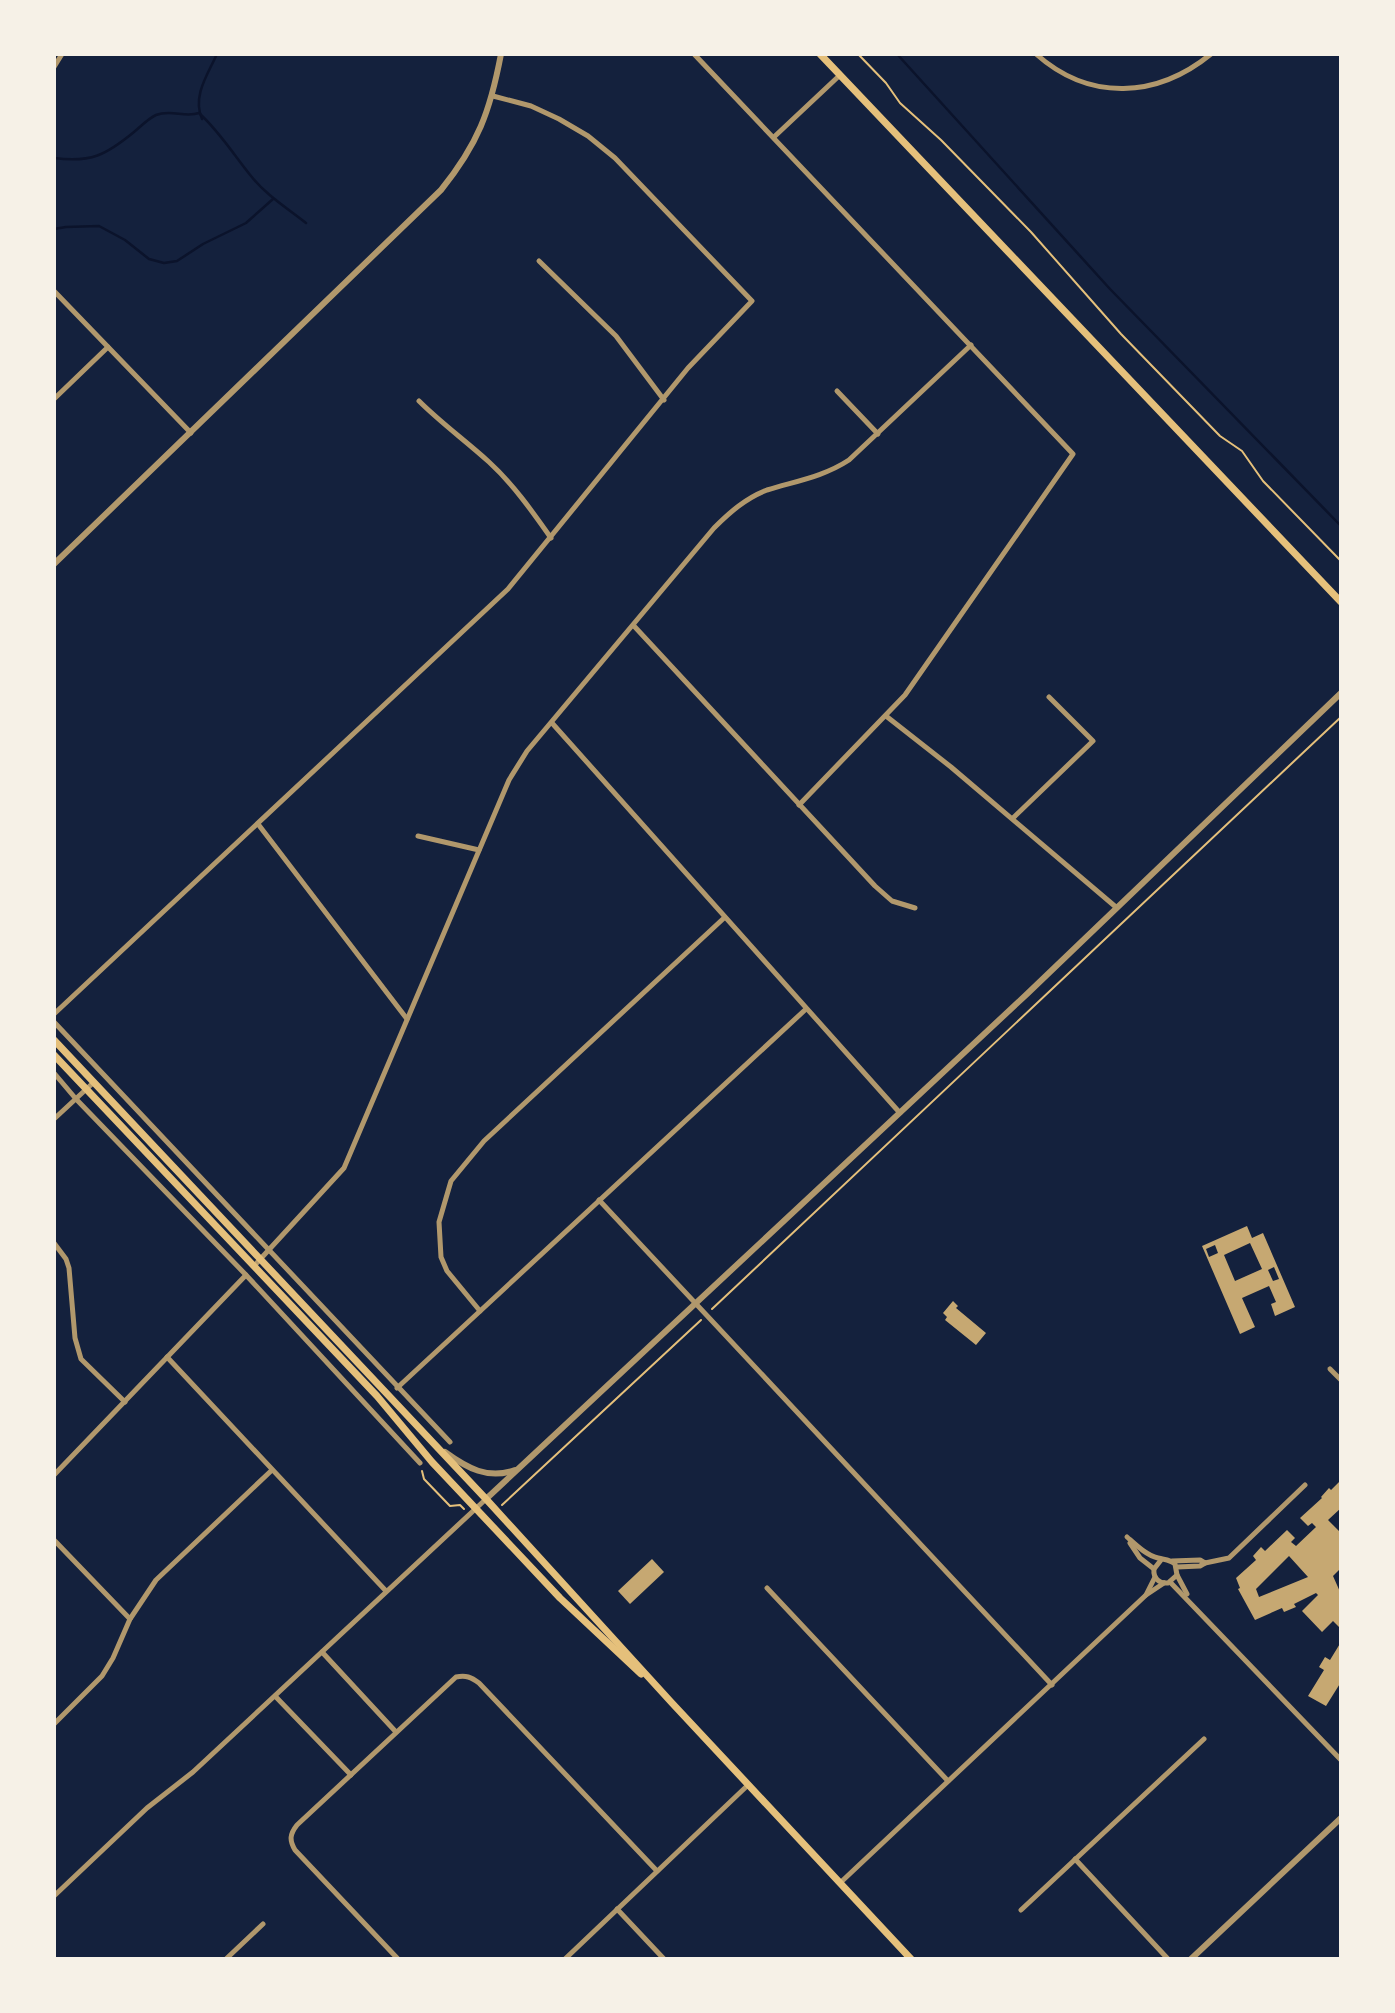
<svg xmlns="http://www.w3.org/2000/svg" width="1395" height="2013" font-family="'Titillium Web',sans-serif">
<rect width="100%" height="100%" fill="#14213d"/>
<g fill="none" stroke-linecap="round" stroke-linejoin="round">
<g stroke="#0b132b" stroke-width="2.5">
<polyline points="897,54 1110,289 1341,526"/>
<path d="M 202,119 C 192,96 208,74 217,54"/>
<path d="M 54,158 C 91,163 106,155 134,132 C 141,126 149,118 156,115 C 171,109 185,118 199,113 C 219,131 234,155 251,176 C 266,195 287,208 306,223"/>
<polyline points="54,229 66,227 99,226 125,240 149,259 164,263 177,261 203,244 246,223 273,199"/>
</g>
</g>
<g fill="#c6a872" fill-rule="evenodd">
<path d="M 1247,1226 L 1252,1238 L 1263,1233 L 1295,1307 L 1275,1316 L 1271,1304 L 1276,1302 L 1269,1286 L 1242,1298 L 1255,1327 L 1240,1334 L 1202,1246 ZM 1250,1243 L 1262,1269 L 1235,1281 L 1224,1255 ZM 1215,1245 L 1218,1253 L 1209,1257 L 1206,1249 ZM 1274,1267 L 1279,1279 L 1273,1281 L 1268,1270 Z"/>
<polygon points="953,1301 958,1306 956,1308 986,1333 976,1345 945,1320 947,1317 943,1313"/>
<path d="M 1341,1480 L 1341,1508 L 1328,1520 L 1341,1533 L 1341,1568 L 1333,1576 L 1341,1594 L 1341,1629 L 1333,1621 L 1322,1632 L 1302,1611 L 1318,1595 L 1316,1593 L 1294,1604 L 1296,1607 L 1284,1612 L 1282,1608 L 1255,1620 L 1238,1589 L 1240,1588 L 1236,1578 L 1256,1560 L 1253,1556 L 1261,1547 L 1265,1551 L 1287,1530 L 1295,1538 L 1291,1542 L 1296,1546 L 1316,1527 L 1312,1523 L 1308,1526 L 1300,1518 L 1322,1498 L 1321,1497 L 1329,1488 L 1331,1490 ZM 1289,1556 L 1308,1577 L 1259,1597 L 1256,1589 Z"/>
<polygon points="652,1559 664,1572 630,1604 618,1591"/>
<polygon points="1341,1642 1341,1682 1326,1706 1308,1696 1324,1670 1319,1667 1325,1657 1330,1660"/>
</g>
<g fill="none" stroke-linecap="round" stroke-linejoin="round">
<g stroke="#e5c07b" stroke-width="2">
<polyline points="858,54 886,83 900,103 941,140 1031,232 1121,334 1220,436 1242,451 1263,481 1341,561"/>
<polyline points="712,1309 1341,717"/>
<polyline points="422,1471 424,1479 450,1506 460,1505 464,1509"/>
<polyline points="502,1505 701,1320"/>
</g>
<g stroke="#b1986c" stroke-width="5">
<polyline points="694,54 1073,454 905,695 799,805"/>
<path d="M 1036,54 C 1090,102 1157,98 1211,54"/>
<polyline points="54,67 62,54"/>
<polyline points="774,137 840,75"/>
<polyline points="539,261 616,336 664,400"/>
<polyline points="54,291 191,433"/>
<polyline points="837,391 878,434"/>
<polyline points="54,399 108,347"/>
<path d="M 419,401 C 441,423 466,441 489,462 C 513,484 532,511 551,538"/>
<polyline points="634,626 875,886 892,901 915,908"/>
<polyline points="886,716 951,767 1117,908"/>
<polyline points="552,723 900,1113"/>
<polyline points="1013,818 1093,741 1049,697"/>
<polyline points="258,824 407,1019"/>
<polyline points="418,836 479,850"/>
<polyline points="54,1014 508,589 688,368 752,301 615,158 588,136 559,119 531,106 493,96"/>
<polyline points="54,1022 450,1442"/>
<polyline points="54,1073 76,1099 246,1275 420,1463"/>
<polyline points="54,1119 94,1082"/>
<polyline points="599,1200 1052,1685"/>
<polyline points="54,1243 66,1259 69,1268 75,1338 81,1359 125,1402"/>
<path d="M 254,1266 L 344,1168 L 509,780 L 527,751 L 714,528 C 730,512 746,498 767,490 C 796,481 823,477 849,460 L 971,345"/>
<polyline points="480,1311 447,1271 441,1257 439,1222 451,1181 484,1141 724,918"/>
<polyline points="167,1357 386,1591"/>
<polyline points="1330,1369 1341,1380"/>
<polyline points="397,1388 806,1009"/>
<polyline points="54,1475 246,1275"/>
<path d="M 1127,1537 C 1136,1545 1146,1555 1158,1558 C 1165,1560 1169,1559 1175,1564 L 1177,1575 L 1168,1583 C 1159,1584 1153,1578 1154,1569 L 1161,1560"/>
<polyline points="54,1540 130,1619"/>
<polyline points="1130,1543 1140,1558 1154,1569"/>
<polyline points="1172,1561 1200,1560 1205,1563 1229,1558 1305,1485"/>
<polyline points="1177,1567 1200,1566 1205,1563"/>
<polyline points="1177,1575 1187,1594"/>
<polyline points="1170,1582 1341,1760"/>
<polyline points="767,1588 948,1781"/>
<polyline points="1146,1595 1155,1577"/>
<polyline points="322,1652 396,1732"/>
<polyline points="275,1696 351,1775"/>
<polyline points="54,1724 102,1676 113,1658 130,1619 156,1580 272,1470"/>
<polyline points="1075,1859 1168,1959"/>
<polyline points="840,1883 1146,1595 1164,1583"/>
<polyline points="54,1896 147,1808 193,1772 486,1499"/>
<polyline points="617,1909 664,1959"/>
<polyline points="1021,1910 1204,1739"/>
<polyline points="226,1959 263,1924"/>
<path d="M 398,1959 L 295,1850 C 289,1840 290,1834 297,1825 L 456,1677 C 466,1675 471,1677 479,1683 L 657,1871"/>
<polyline points="565,1959 748,1785"/>
</g>
<g stroke="#b1986c" stroke-width="6">
<path d="M 54,564 L 441,190 C 478,144 490,112 501,54"/>
<path d="M 445,1452 C 467,1468 488,1480 515,1470"/>
<polyline points="486,1499 1027,994 1341,693"/>
<polyline points="1191,1959 1341,1818"/>
</g>
<g stroke="#e5c07b" stroke-width="7">
<polyline points="820,54 1341,602"/>
<polyline points="54,1040 486,1499 672,1703 911,1959"/>
<polyline points="54,1055 377,1396 432,1462 560,1598 641,1674"/>
</g>
</g>
<rect width="1395" height="2013" fill="none" stroke="#f6f1e7" stroke-width="112"/>
</svg>
